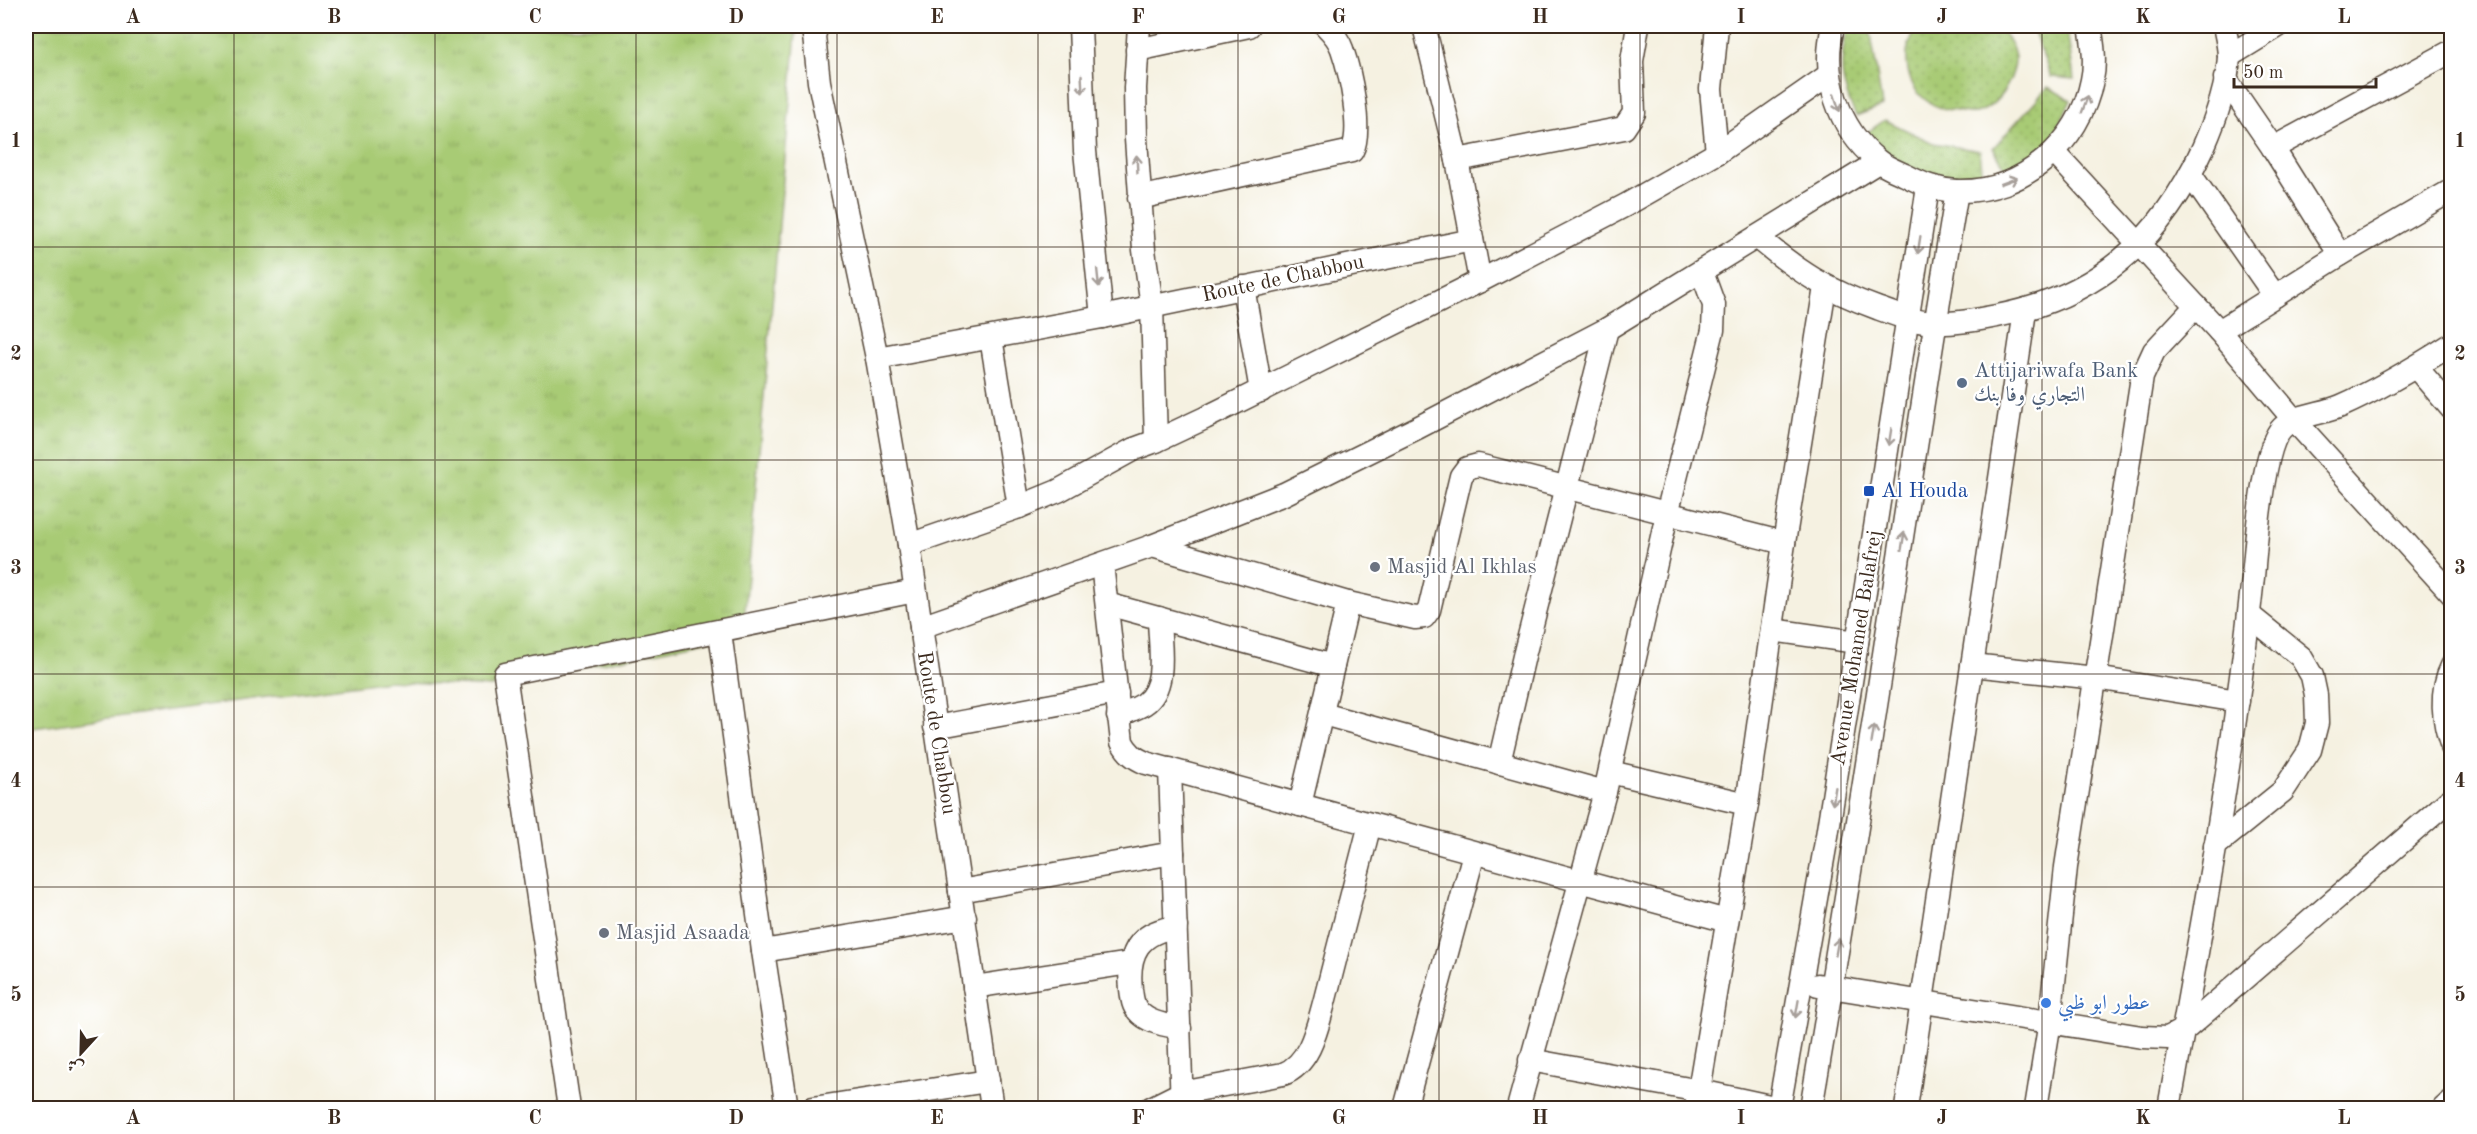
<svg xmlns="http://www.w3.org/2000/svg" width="2477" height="1134" font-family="'Old Standard TT',Amiri,serif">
<defs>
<pattern id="grass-tufts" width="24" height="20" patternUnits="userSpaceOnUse" patternTransform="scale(1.5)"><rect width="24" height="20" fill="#a8cb75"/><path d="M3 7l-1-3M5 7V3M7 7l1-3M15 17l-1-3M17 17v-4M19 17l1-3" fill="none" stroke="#92ae65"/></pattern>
<pattern id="garden-dots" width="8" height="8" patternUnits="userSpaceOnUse" patternTransform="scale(1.5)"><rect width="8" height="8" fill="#a8cb75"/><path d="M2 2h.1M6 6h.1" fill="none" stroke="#92ae65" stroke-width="1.8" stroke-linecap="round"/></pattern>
</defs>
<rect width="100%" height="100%" fill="#fff"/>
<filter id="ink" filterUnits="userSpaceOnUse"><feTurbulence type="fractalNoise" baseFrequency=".0167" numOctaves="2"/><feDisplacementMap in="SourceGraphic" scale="12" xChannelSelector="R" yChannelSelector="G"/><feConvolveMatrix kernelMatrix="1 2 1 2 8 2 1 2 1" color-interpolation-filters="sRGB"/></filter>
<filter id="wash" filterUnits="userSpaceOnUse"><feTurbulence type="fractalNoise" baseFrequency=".008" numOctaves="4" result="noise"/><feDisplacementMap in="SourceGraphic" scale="24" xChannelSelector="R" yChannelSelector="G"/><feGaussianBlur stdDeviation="1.35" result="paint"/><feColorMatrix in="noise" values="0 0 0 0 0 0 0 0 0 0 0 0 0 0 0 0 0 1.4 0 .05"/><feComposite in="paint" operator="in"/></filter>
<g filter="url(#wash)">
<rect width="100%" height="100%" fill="#f5f1e1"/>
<polygon fill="url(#grass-tufts)" stroke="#727a4a" stroke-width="1.5" points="26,26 794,26 796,33 743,633 490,687 389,681 26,729"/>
<g fill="url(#garden-dots)" stroke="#727a4a" stroke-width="1.5">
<path d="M 1917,26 L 1997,26 C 2004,32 2011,43 2014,52 C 2020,73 1997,110 1975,113 C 1970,114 1962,112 1957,111 C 1923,108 1905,86 1907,52 C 1908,44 1914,34 1917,26 Z"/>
<polygon points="2032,26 2064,26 2067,30 2074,79 2051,77"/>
<path d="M 1848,27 L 1871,34 L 1882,106 L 1856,116 C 1839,82 1839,63 1848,27 Z"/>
<polygon points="2048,87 2071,100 2047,150 2033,165 2007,170 1993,148"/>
<polygon points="1885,120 1933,143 1980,151 1983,179 1959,183 1889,162 1865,134"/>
</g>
</g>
<g filter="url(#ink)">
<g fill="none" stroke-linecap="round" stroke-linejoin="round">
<defs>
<g id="minor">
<polyline points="817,26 814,36 819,82 877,358 909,545 992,1108"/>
<polyline points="1080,26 1085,151 1102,317"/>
<polyline points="1139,26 1135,88 1136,139 1144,250 1152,306 1156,441"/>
<polyline points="1424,26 1457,160 1480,281"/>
<polyline points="1717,26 1711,89 1717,153 1829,75"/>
<path d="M 1833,26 C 1821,75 1837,127 1877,160 C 1885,167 1896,171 1905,175 C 1922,184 1937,190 1957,191 C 2023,193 2080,143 2092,80 C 2096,62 2093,43 2090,26"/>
<polyline points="1137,50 1249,26"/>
<polyline points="2229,56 2278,26"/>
<polyline points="2225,78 2273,148 2340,255"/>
<polyline points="2273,148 2452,51"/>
<polyline points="2055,153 2219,331 2294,420 2452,594"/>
<polyline points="1457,160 1624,128 1634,113 1632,61 1638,26"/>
<polyline points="2190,174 2275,296"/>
<path d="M 1139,198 L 1352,151 C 1363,130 1350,72 1342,49 C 1339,40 1332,32 1326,26"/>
<path d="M 1757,237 C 1800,273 1825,289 1877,308 C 1896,315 1914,322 1934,323 C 1955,324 1977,320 1997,316 C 2097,297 2161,240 2203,148 C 2215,121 2227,88 2229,57 C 2229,47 2226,35 2224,26"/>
<polyline points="1243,287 1261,391"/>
<polyline points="2219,331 2340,255 2452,190"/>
<polyline points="991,338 1019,507"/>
<polyline points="877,358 1102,317 1472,240"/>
<polyline points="2416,367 2452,409"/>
<polyline points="909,545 1019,507 1058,491 1134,449 1156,441 1205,418 1480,281 1626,205 1717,153"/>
<polyline points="1152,546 1348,603 1415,618 1424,617 1429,610 1461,476 1467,468 1478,465 1784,543"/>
<path d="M 1102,564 L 1122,742 C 1128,753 1134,758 1146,763 L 1727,921"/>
<polyline points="1107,604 1333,666"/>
<polyline points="921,627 1152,546 1284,494 1419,427 1607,329 1878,162"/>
<polyline points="1772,630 1857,642"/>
<polyline points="720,632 763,951 787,1108"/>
<polyline points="1972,665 2096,678 2238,701"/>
<path d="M 2452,666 C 2439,691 2443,722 2452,747"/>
<polyline points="1323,714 1605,792"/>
<path d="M 1118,716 C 1126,712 1136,709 1144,704 C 1169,687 1159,643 1159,618"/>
<polyline points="935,727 1117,693"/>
<polyline points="1499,763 1524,656 1607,329"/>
<polyline points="1170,769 1182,1107"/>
<polyline points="1610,772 1747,804"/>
<polyline points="1300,805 1348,603"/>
<polyline points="2215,846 2283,791 2310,750 2317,723 2316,695 2312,676 2301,657 2249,615"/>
<polyline points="960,891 1173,853"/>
<path d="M 1176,927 C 1139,932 1127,953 1131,989 C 1132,996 1132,1005 1138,1011 C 1148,1023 1166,1025 1180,1028"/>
<polyline points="763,951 965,917"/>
<polyline points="1818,985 2142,1037 2168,1038 2188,1027 2452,798"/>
<polyline points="974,987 1130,963"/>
<polyline points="1530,1060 1700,1091 1779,1108"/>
<polyline points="569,1108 505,674 915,591"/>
<polyline points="813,1108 988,1081"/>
<path d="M 1151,1108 L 1181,1093 L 1283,1074 C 1310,1064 1317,1028 1324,1003 L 1370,824"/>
<polyline points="1405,1108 1474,853"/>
<polyline points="1518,1108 1605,792 1667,514 1713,330 1714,305 1702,272"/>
<polyline points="1696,1108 1747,804 1784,543 1825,287"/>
<polyline points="1779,1108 1827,836 1928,187"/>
<path d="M 1811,1108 C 1864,803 1906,496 1957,191"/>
<polyline points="1906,1108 2025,311"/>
<polyline points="2036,1108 2050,1021 2066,867 2142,377 2154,351 2196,306"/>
<path d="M 2169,1108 C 2201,932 2234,755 2253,577 C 2256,546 2262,447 2282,428 C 2297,414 2323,414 2341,406 C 2380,389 2416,367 2452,344"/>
<polyline points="2444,1108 2452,1101"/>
</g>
</defs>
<use href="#minor" stroke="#57483b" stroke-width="25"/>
<use href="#minor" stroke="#fff" stroke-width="22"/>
</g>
<defs><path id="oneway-shaft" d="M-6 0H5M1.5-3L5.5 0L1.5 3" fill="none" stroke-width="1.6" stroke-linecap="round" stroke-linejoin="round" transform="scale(1.5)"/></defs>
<g stroke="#a79f9a">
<use href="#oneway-shaft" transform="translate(1082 84) rotate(87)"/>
<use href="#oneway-shaft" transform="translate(1837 103) rotate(71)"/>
<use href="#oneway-shaft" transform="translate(2085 104) rotate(-70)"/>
<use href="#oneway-shaft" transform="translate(1137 164) rotate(-93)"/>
<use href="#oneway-shaft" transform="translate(2009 181) rotate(-21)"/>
<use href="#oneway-shaft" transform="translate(1919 245) rotate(99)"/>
<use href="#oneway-shaft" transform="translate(1098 278) rotate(84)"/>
<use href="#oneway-shaft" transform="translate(1890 437) rotate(99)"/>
<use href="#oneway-shaft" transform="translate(1903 541) rotate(-81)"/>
<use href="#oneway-shaft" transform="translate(1873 734) rotate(-81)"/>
<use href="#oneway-shaft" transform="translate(1834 796) rotate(99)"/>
<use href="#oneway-shaft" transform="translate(1837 947) rotate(-80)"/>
<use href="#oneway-shaft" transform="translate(1797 1009) rotate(100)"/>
</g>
</g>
<path fill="none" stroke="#3b2a1e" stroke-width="1.5" stroke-opacity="0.55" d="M 234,26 L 234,1108M 435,26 L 435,1108M 636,26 L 636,1108M 837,26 L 837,1108M 1038,26 L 1038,1108M 1238,26 L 1238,1108M 1439,26 L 1439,1108M 1640,26 L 1640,1108M 1841,26 L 1841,1108M 2042,26 L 2042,1108M 2243,26 L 2243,1108M 26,247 L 2452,247M 26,460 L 2452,460M 26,674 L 2452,674M 26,887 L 2452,887"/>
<circle fill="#5c6f8a" stroke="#fff" stroke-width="2" cx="1962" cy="383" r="6"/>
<rect fill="#1a4fb4" stroke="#fff" stroke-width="2" x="1863" y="485" width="12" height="12" rx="3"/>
<g fill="#6b7280" stroke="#fff" stroke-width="2">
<circle cx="1375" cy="567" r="6"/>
<circle cx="604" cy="933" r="6"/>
</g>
<circle fill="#3f7fe0" stroke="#fff" stroke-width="2" cx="2046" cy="1003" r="6"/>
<g text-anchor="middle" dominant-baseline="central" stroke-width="4.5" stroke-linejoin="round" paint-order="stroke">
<g font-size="21" fill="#3b2a1e" stroke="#fff">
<text transform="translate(1283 279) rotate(-12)">Route de Chabbou</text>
<text transform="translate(1857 648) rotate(-81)">Avenue Mohamed Balafrej</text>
<text transform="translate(936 733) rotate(81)">Route de Chabbou</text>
</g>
<g font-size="21" fill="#4e5e75" stroke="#fff" text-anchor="start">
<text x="1974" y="371">Attijariwafa Bank<tspan x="1974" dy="24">التجاري وفا بنك</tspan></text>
</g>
<g font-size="21" fill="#164399" stroke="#fff" text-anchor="start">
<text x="1881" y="491">Al Houda</text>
</g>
<g font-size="21" fill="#5b616d" stroke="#fff" text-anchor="start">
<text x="1387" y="567">Masjid Al Ikhlas</text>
<text x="616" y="933">Masjid Asaada</text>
</g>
<g font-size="21" fill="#366cbe" stroke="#fff" text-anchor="start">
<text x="2058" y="1003">عطور ابو ظبي</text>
</g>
</g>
<rect width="2477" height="1134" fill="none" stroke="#fff" stroke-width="66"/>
<g transform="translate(81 1053) rotate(202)" stroke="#ffffff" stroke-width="4.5" paint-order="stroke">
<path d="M0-4.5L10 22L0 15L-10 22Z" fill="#3b2a1e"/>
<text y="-9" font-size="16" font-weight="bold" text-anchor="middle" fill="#3b2a1e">ش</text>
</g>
<path d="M2234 78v9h142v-9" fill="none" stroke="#3b2a1e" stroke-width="3"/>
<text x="2243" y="78" font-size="18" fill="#3b2a1e" stroke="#ffffff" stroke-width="4.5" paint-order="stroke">50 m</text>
<rect x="33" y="33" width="2411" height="1068" fill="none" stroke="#3b2a1e" stroke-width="2"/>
<g font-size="20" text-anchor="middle" font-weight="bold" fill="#3b2a1e">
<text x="133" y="23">A</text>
<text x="334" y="23">B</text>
<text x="535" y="23">C</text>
<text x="736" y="23">D</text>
<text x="937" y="23">E</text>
<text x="1138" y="23">F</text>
<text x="1339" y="23">G</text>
<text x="1540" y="23">H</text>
<text x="1741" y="23">I</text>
<text x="1942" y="23">J</text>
<text x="2143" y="23">K</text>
<text x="2344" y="23">L</text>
<text x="16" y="147">1</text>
<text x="2460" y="147">1</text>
<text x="16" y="360">2</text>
<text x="2460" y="360">2</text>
<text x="16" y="574">3</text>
<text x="2460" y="574">3</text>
<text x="16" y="787">4</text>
<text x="2460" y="787">4</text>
<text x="16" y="1001">5</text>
<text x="2460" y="1001">5</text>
<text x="133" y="1124">A</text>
<text x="334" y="1124">B</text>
<text x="535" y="1124">C</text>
<text x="736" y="1124">D</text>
<text x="937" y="1124">E</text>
<text x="1138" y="1124">F</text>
<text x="1339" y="1124">G</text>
<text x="1540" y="1124">H</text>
<text x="1741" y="1124">I</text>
<text x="1942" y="1124">J</text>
<text x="2143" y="1124">K</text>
<text x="2344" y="1124">L</text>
</g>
</svg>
